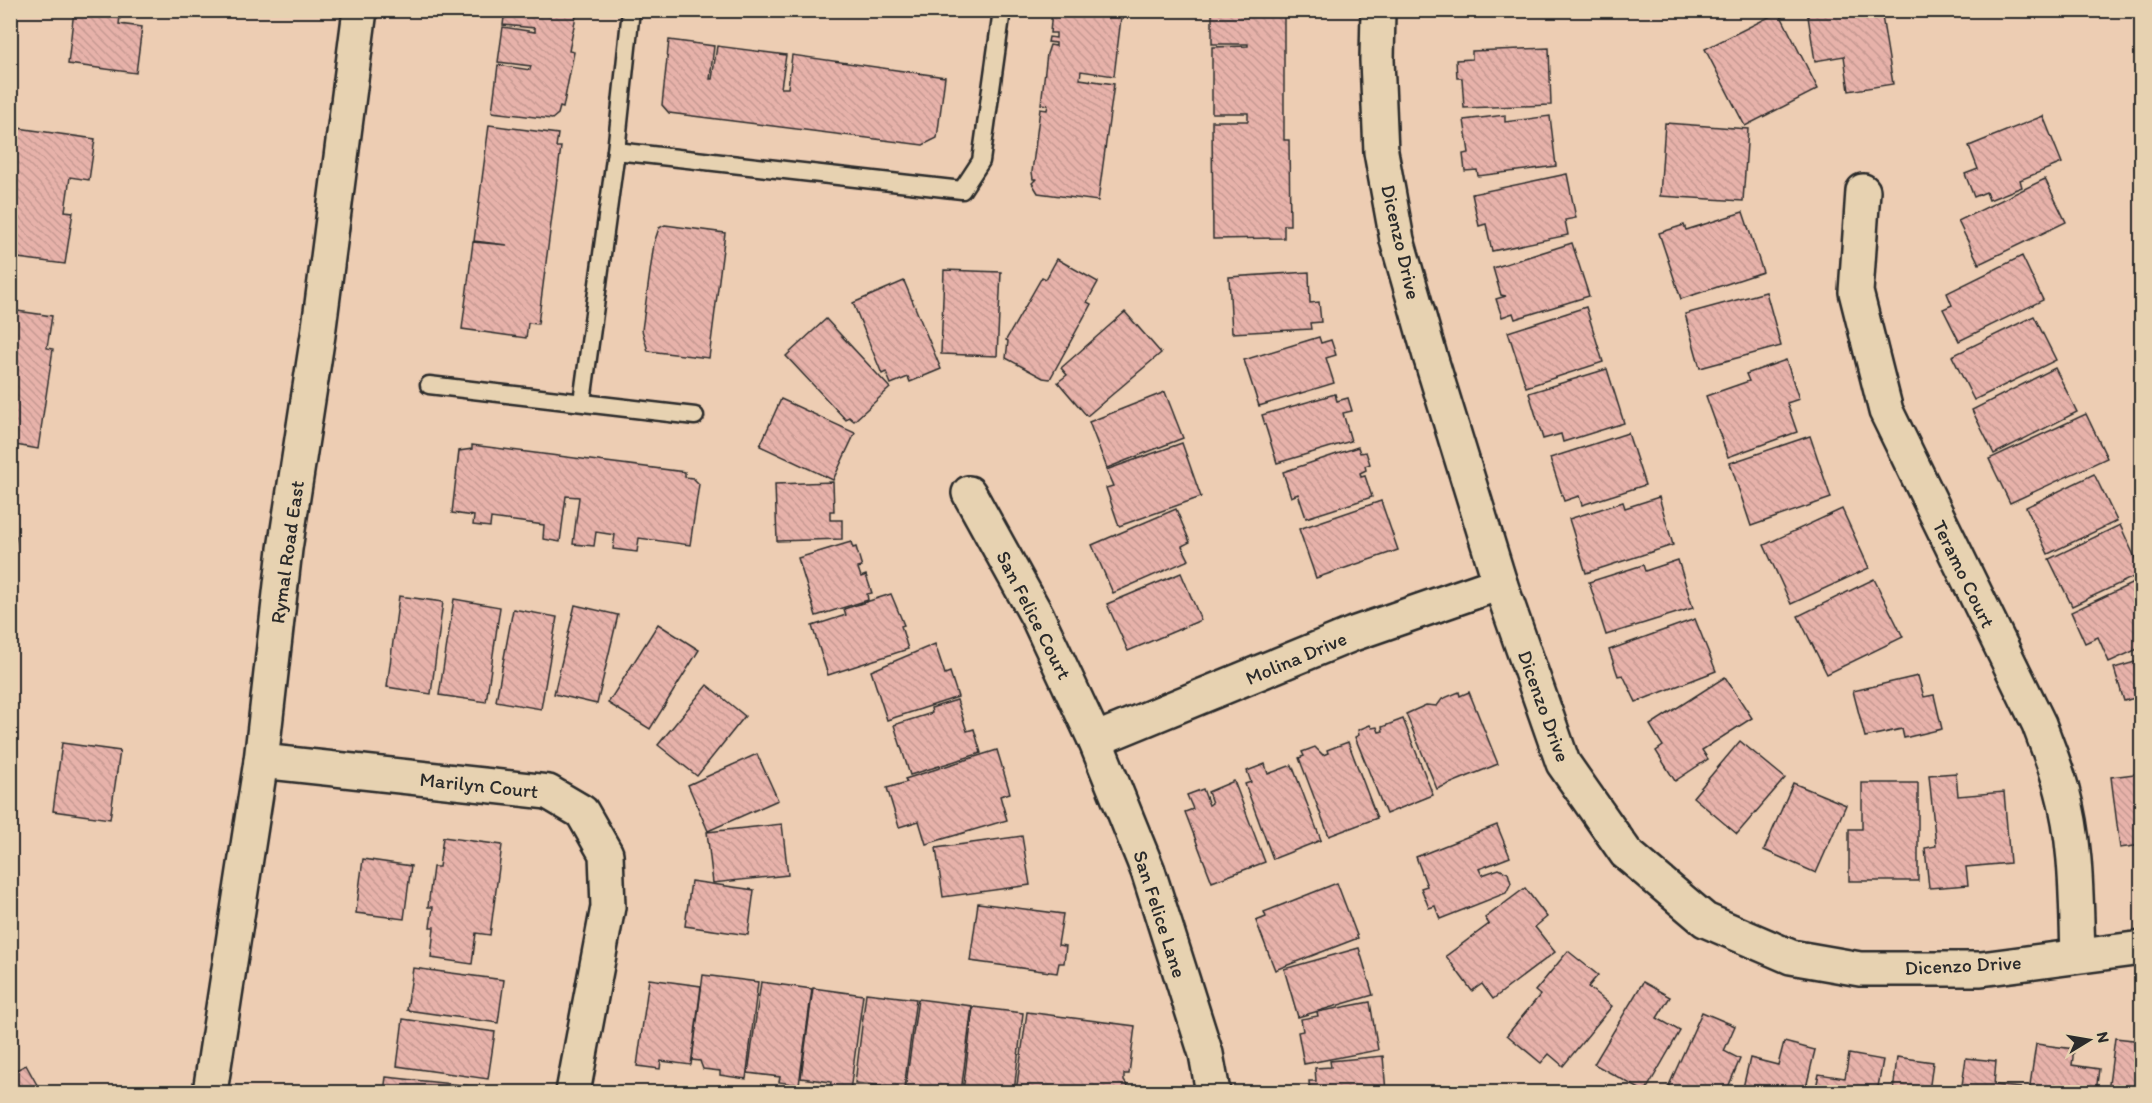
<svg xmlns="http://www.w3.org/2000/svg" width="2152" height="1103" font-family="Itim,sans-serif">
<defs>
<pattern id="building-back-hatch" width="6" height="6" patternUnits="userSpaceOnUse" patternTransform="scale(1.5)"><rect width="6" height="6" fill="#e7b2aa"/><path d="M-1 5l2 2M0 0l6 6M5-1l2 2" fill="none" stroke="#c69992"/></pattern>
</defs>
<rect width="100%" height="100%" fill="#edcdb3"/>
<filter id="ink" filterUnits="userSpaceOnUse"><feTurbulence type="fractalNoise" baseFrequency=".0167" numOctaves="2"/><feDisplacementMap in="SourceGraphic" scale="12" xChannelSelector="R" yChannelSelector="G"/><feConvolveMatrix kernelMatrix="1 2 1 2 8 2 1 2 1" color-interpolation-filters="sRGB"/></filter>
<g filter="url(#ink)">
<g fill="url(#building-back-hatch)" stroke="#2b2b2b" stroke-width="1.5">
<polygon points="74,10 121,10 119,24 142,27 136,73 68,64"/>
<polygon points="505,10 577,11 569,51 574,52 563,108 560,107 558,114 552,119 492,112 498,65 530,70 531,66 498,62 503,27 535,32 535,28 503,25"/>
<polygon points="1052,10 1122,10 1114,76 1081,71 1080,79 1114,84 1098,201 1038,193 1032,183 1036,179 1033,179 1032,172 1040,109 1047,110 1048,105 1041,104 1047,54 1050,45 1056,46 1056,43 1048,42 1049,37 1056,38 1056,33 1050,33"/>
<polygon points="1212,10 1283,10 1284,14 1284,140 1289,140 1290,225 1284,225 1284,238 1213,239 1212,121 1248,121 1248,113 1212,113 1212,47 1248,46 1248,44 1212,44"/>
<polygon points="1807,10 1881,10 1893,84 1849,91 1844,56 1815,61"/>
<polygon points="1779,12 1818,89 1745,126 1705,49"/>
<polygon points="669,40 714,46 710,79 712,79 717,46 786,55 781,88 788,88 792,55 945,77 937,138 923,145 669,113 662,105"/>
<polygon points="1549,48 1551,105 1464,108 1462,78 1457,78 1456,60 1472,59 1472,51"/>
<polygon points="1505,115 1505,122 1550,116 1556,166 1478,176 1477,170 1465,171 1463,154 1469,153 1464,120"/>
<polygon points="2043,116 2062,163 2020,180 2022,187 1989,200 1986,192 1974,197 1965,174 1978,169 1969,146"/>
<polygon points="1665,123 1748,129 1743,201 1660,196"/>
<polygon points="489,125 558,134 556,147 561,147 538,324 528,323 526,338 462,329 473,242 507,245 474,241"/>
<polygon points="18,128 95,139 89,180 70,177 65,211 73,212 65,264 10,257 10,185 14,161 10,160 10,131 18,132"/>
<polygon points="1567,174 1576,218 1565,220 1568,235 1492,251 1486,224 1479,226 1472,194"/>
<polygon points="2045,179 2066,222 1979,264 1958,221"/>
<polygon points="1743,212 1763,272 1681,299 1659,233 1684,225 1686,230"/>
<polygon points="665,225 725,233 709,358 648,351 642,330 654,243 659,228"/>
<polygon points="1572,243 1589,296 1515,319 1513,313 1502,317 1496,299 1506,296 1501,295 1493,268"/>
<polygon points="2022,256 2043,300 1959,341 1943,309 1952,305 1947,293"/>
<polygon points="1057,259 1098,282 1087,302 1091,304 1050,379 1043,378 1006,358 1008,341 1006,340 1042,277 1046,279"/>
<polygon points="944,270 1001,272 997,356 941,354"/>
<polygon points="1309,272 1310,303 1319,302 1321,322 1310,323 1311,329 1232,333 1229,277"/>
<polygon points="904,281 941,369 910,382 908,377 891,384 886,372 882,374 853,303"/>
<polygon points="1766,292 1781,346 1700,368 1685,314"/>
<polygon points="1586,307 1603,362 1526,387 1508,332"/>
<polygon points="10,310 52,316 47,348 53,349 38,449 10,444"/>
<polygon points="1125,312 1161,353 1087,416 1058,382 1067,375 1061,368"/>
<polygon points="2034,316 2056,360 1974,400 1952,356"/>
<polygon points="826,319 890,388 854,421 849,417 846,420 786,356"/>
<polygon points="1319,337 1321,343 1331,340 1336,355 1326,358 1334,383 1259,406 1244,360"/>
<polygon points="1786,360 1799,399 1787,403 1797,432 1728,457 1706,396 1749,381 1746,374"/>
<polygon points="2055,368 2077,412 1994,454 1972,410"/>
<polygon points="1607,369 1624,423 1563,442 1561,434 1543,439 1529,393"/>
<polygon points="1165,392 1183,438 1107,468 1089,422"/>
<polygon points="1335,394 1337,401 1348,398 1352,411 1343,413 1351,441 1277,463 1262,415"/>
<polygon points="781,399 855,433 833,480 760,446"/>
<polygon points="2086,414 2107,458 2010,503 1989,459"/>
<polygon points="1628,433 1645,485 1582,505 1579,496 1564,501 1550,458"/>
<polygon points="1810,436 1831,498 1751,526 1730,463"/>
<polygon points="1182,443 1201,497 1119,526 1106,488 1113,486 1106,470"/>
<polygon points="472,445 685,472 685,477 693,478 699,484 690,545 639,538 637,552 613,549 615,535 596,532 594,546 573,544 579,497 566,496 560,542 543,539 544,525 491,518 490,527 473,525 474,516 452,513 459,451 472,449"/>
<polygon points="1358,447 1360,453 1366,452 1370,464 1365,466 1366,470 1360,473 1361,477 1365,476 1372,497 1306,518 1298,494 1291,497 1283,472"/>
<polygon points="2094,474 2117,521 2048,554 2026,507"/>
<polygon points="833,482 834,511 830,511 830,520 842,520 842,539 777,541 775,484"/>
<polygon points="1659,497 1673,545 1586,573 1569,519 1623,502 1625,508"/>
<polygon points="1381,501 1398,550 1316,578 1299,529"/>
<polygon points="1176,509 1190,542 1182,546 1189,560 1113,593 1092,545"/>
<polygon points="1842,509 1869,568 1791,604 1764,545"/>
<polygon points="2120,525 2142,573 2072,606 2049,559"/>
<polygon points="10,535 16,536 11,582 10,582"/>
<polygon points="851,542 853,548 856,547 862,567 858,568 861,577 866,575 872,593 867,594 868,600 816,616 798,558"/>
<polygon points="1678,560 1693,608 1606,635 1589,582 1643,565 1645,571"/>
<polygon points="1181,573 1201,620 1128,651 1107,604"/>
<polygon points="1874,579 1903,637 1827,674 1798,616"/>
<polygon points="2142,579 2142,647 2109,662 2098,637 2085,643 2071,612"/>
<polygon points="891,594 904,625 901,626 908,649 828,675 812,626 846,615 844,609"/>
<polygon points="399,596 443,602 431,694 387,687"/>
<polygon points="454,599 500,607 486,702 439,695"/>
<polygon points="575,605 618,615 597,704 554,694"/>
<polygon points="513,609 557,617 541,709 496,701"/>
<polygon points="1695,619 1716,671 1636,702 1623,675 1618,676 1609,650"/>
<polygon points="658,624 699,650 650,729 608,703"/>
<polygon points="935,644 945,674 950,672 958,697 887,720 871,671"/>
<polygon points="2142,660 2142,696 2124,701 2114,668"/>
<polygon points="1918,676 1924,697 1934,695 1942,729 1904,738 1902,729 1865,737 1853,691"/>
<polygon points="1725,677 1752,718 1702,750 1708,759 1675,781 1656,751 1663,746 1650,725"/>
<polygon points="707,685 745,716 697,776 658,745"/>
<polygon points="1459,692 1460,696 1469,692 1498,764 1437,789 1406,714 1426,705 1437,706 1442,699"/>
<polygon points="957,700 967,731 974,729 981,753 910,775 894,725 932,713 931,708"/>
<polygon points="1403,719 1433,795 1386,814 1355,737 1359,735 1358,730 1370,725 1372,728 1377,727 1379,732 1383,731 1382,727"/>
<polygon points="1740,741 1785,778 1737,834 1693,797"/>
<polygon points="1348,742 1377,818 1329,836 1299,758 1304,756 1302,752 1315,747 1323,755 1328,753 1327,750"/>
<polygon points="62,743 120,751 110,819 53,811"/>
<polygon points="997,750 1010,793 1000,796 1007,820 926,844 919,821 899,827 887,788 907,782 905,779"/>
<polygon points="757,754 778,800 708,831 688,785"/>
<polygon points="1265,764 1268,774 1292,765 1321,840 1273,859 1245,784 1251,782 1247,771"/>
<polygon points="1956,773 1958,796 2004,792 2010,863 1966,867 1968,885 1929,888 1925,848 1936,846 1929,775"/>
<polygon points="2142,773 2142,845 2120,848 2111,777"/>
<polygon points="1234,781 1265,862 1212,882 1185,812 1193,809 1187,795 1203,789 1209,805 1212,803 1208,792"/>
<polygon points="1793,783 1846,805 1816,873 1764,850"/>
<polygon points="1862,783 1918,783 1918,881 1849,881 1849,829 1862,829"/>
<polygon points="782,824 788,875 713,883 707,832"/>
<polygon points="1497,825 1510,857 1479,869 1482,875 1499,869 1508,873 1511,883 1506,893 1440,919 1435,906 1429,908 1421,888 1427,886 1416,857"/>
<polygon points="1022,836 1030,885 943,897 936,848"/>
<polygon points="443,837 502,845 490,935 476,933 472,964 431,958 434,927 430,927 433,907 428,907 433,867 439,867"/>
<polygon points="363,859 411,866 404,919 356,913"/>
<polygon points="691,881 754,890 748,935 685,926"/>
<polygon points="1337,883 1358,938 1275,970 1256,921 1266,917 1264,912"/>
<polygon points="1525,888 1547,917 1535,927 1555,952 1493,999 1482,984 1472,991 1446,956 1489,924 1485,918"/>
<polygon points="978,903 1063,914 1058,945 1066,946 1064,963 1059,963 1057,973 970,961"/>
<polygon points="1359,948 1373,995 1298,1017 1284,969"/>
<polygon points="1568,951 1598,975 1588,987 1612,1006 1563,1066 1549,1054 1541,1063 1507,1035 1540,995 1535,991"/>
<polygon points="413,968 504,980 498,1023 407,1010"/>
<polygon points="703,975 758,982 746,1079 720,1075 720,1071 703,1069 700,1061 692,1060"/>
<polygon points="649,979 701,986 691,1065 661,1061 660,1069 637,1066"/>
<polygon points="761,982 812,989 799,1085 779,1082 780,1077 748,1073"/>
<polygon points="1643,982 1670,997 1657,1018 1680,1031 1645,1092 1594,1064"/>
<polygon points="813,988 863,995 850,1091 830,1089 831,1082 801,1078"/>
<polygon points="866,993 916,999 904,1088 855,1083"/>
<polygon points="918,999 972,1006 961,1092 905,1091"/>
<polygon points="1370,1002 1378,1050 1304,1064 1298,1032 1303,1031 1301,1019 1318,1016 1317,1012"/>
<polygon points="973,1007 1023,1013 1014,1092 963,1092"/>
<polygon points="1027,1012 1135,1026 1129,1074 1124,1074 1124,1081 1129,1088 1128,1092 1016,1092"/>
<polygon points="1702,1012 1735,1026 1724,1051 1740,1059 1726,1092 1666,1092"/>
<polygon points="403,1019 495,1032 488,1079 397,1066"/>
<polygon points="2115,1038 2142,1041 2142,1092 2108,1092"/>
<polygon points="1784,1042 1815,1050 1805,1092 1742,1092 1750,1058 1778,1065"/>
<polygon points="2036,1044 2074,1049 2072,1065 2099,1069 2096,1092 2029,1092"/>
<polygon points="1849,1054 1883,1060 1877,1092 1815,1092 1819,1074 1845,1078"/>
<polygon points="1383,1056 1386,1092 1310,1092 1309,1081 1316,1081 1315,1068 1331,1067 1330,1061"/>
<polygon points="1897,1057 1933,1062 1929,1092 1932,1092 1893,1092"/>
<polygon points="1966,1058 1996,1061 1994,1085 2021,1088 2021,1092 1961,1092"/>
<polygon points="26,1065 41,1092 10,1092 10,1073"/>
<polygon points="386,1077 480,1087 479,1092 384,1092"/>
</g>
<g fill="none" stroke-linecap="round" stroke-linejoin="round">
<defs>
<g id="lane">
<polyline points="616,151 962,190 981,161 1002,10"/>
<polyline points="429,385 695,416"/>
<polyline points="582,402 616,151 631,10"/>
</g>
<g id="street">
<polyline points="1378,10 1377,60 1381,152 1397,240 1430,356 1500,583 1563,763 1626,853 1705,920 1791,957 1860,969 1981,969 2142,948"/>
<path d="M 1863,191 L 1856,292 L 1886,411 L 2039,724 C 2047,746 2056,767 2062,790 C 2077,843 2076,900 2078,955"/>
<polyline points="969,493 1037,616 1095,740 1148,871 1206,1054 1213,1092"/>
<polyline points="1095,740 1353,634 1500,583"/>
<polyline points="261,761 548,792 582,812 606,854 608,907 573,1092"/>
</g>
<polyline id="secondary" points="210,1092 261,761 285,549 318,335 360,10"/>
</defs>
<use href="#lane" stroke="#2b2b2b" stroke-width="21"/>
<use href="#street" stroke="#2b2b2b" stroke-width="38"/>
<use href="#secondary" stroke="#2b2b2b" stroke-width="38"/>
<use href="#lane" stroke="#e7d2b1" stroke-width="16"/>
<use href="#street" stroke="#e7d2b1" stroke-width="33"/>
<use href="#secondary" stroke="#e7d2b1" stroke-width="33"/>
</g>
</g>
<g text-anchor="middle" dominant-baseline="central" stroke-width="5" stroke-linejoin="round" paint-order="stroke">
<g font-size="20" fill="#2b2b2b" stroke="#e7d2b1">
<text transform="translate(1401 242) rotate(77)">Dicenzo Drive</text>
<text transform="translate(287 552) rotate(-82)">Rymal Road East</text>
<text transform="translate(1964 574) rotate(64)">Teramo Court</text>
<text transform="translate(1034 615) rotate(63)">San Felice Court</text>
<text transform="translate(1296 658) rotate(-23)">Molina Drive</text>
<text transform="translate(1544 706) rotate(70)">Dicenzo Drive</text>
<text transform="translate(479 785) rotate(6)">Marilyn Court</text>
<text transform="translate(1160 914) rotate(72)">San Felice Lane</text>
<text transform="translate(1963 965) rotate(-3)">Dicenzo Drive</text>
</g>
</g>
<rect width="2152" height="1103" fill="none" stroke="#e7d2b1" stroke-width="36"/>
<rect x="18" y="18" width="2116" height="1067" fill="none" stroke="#2b2b2b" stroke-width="2" filter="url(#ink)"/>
<g transform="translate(2089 1040) rotate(79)" stroke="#e7d2b1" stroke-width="4.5" paint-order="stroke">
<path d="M0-4.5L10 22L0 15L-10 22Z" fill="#2b2b2b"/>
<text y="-9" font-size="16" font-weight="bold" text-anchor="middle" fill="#2b2b2b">N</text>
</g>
</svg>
